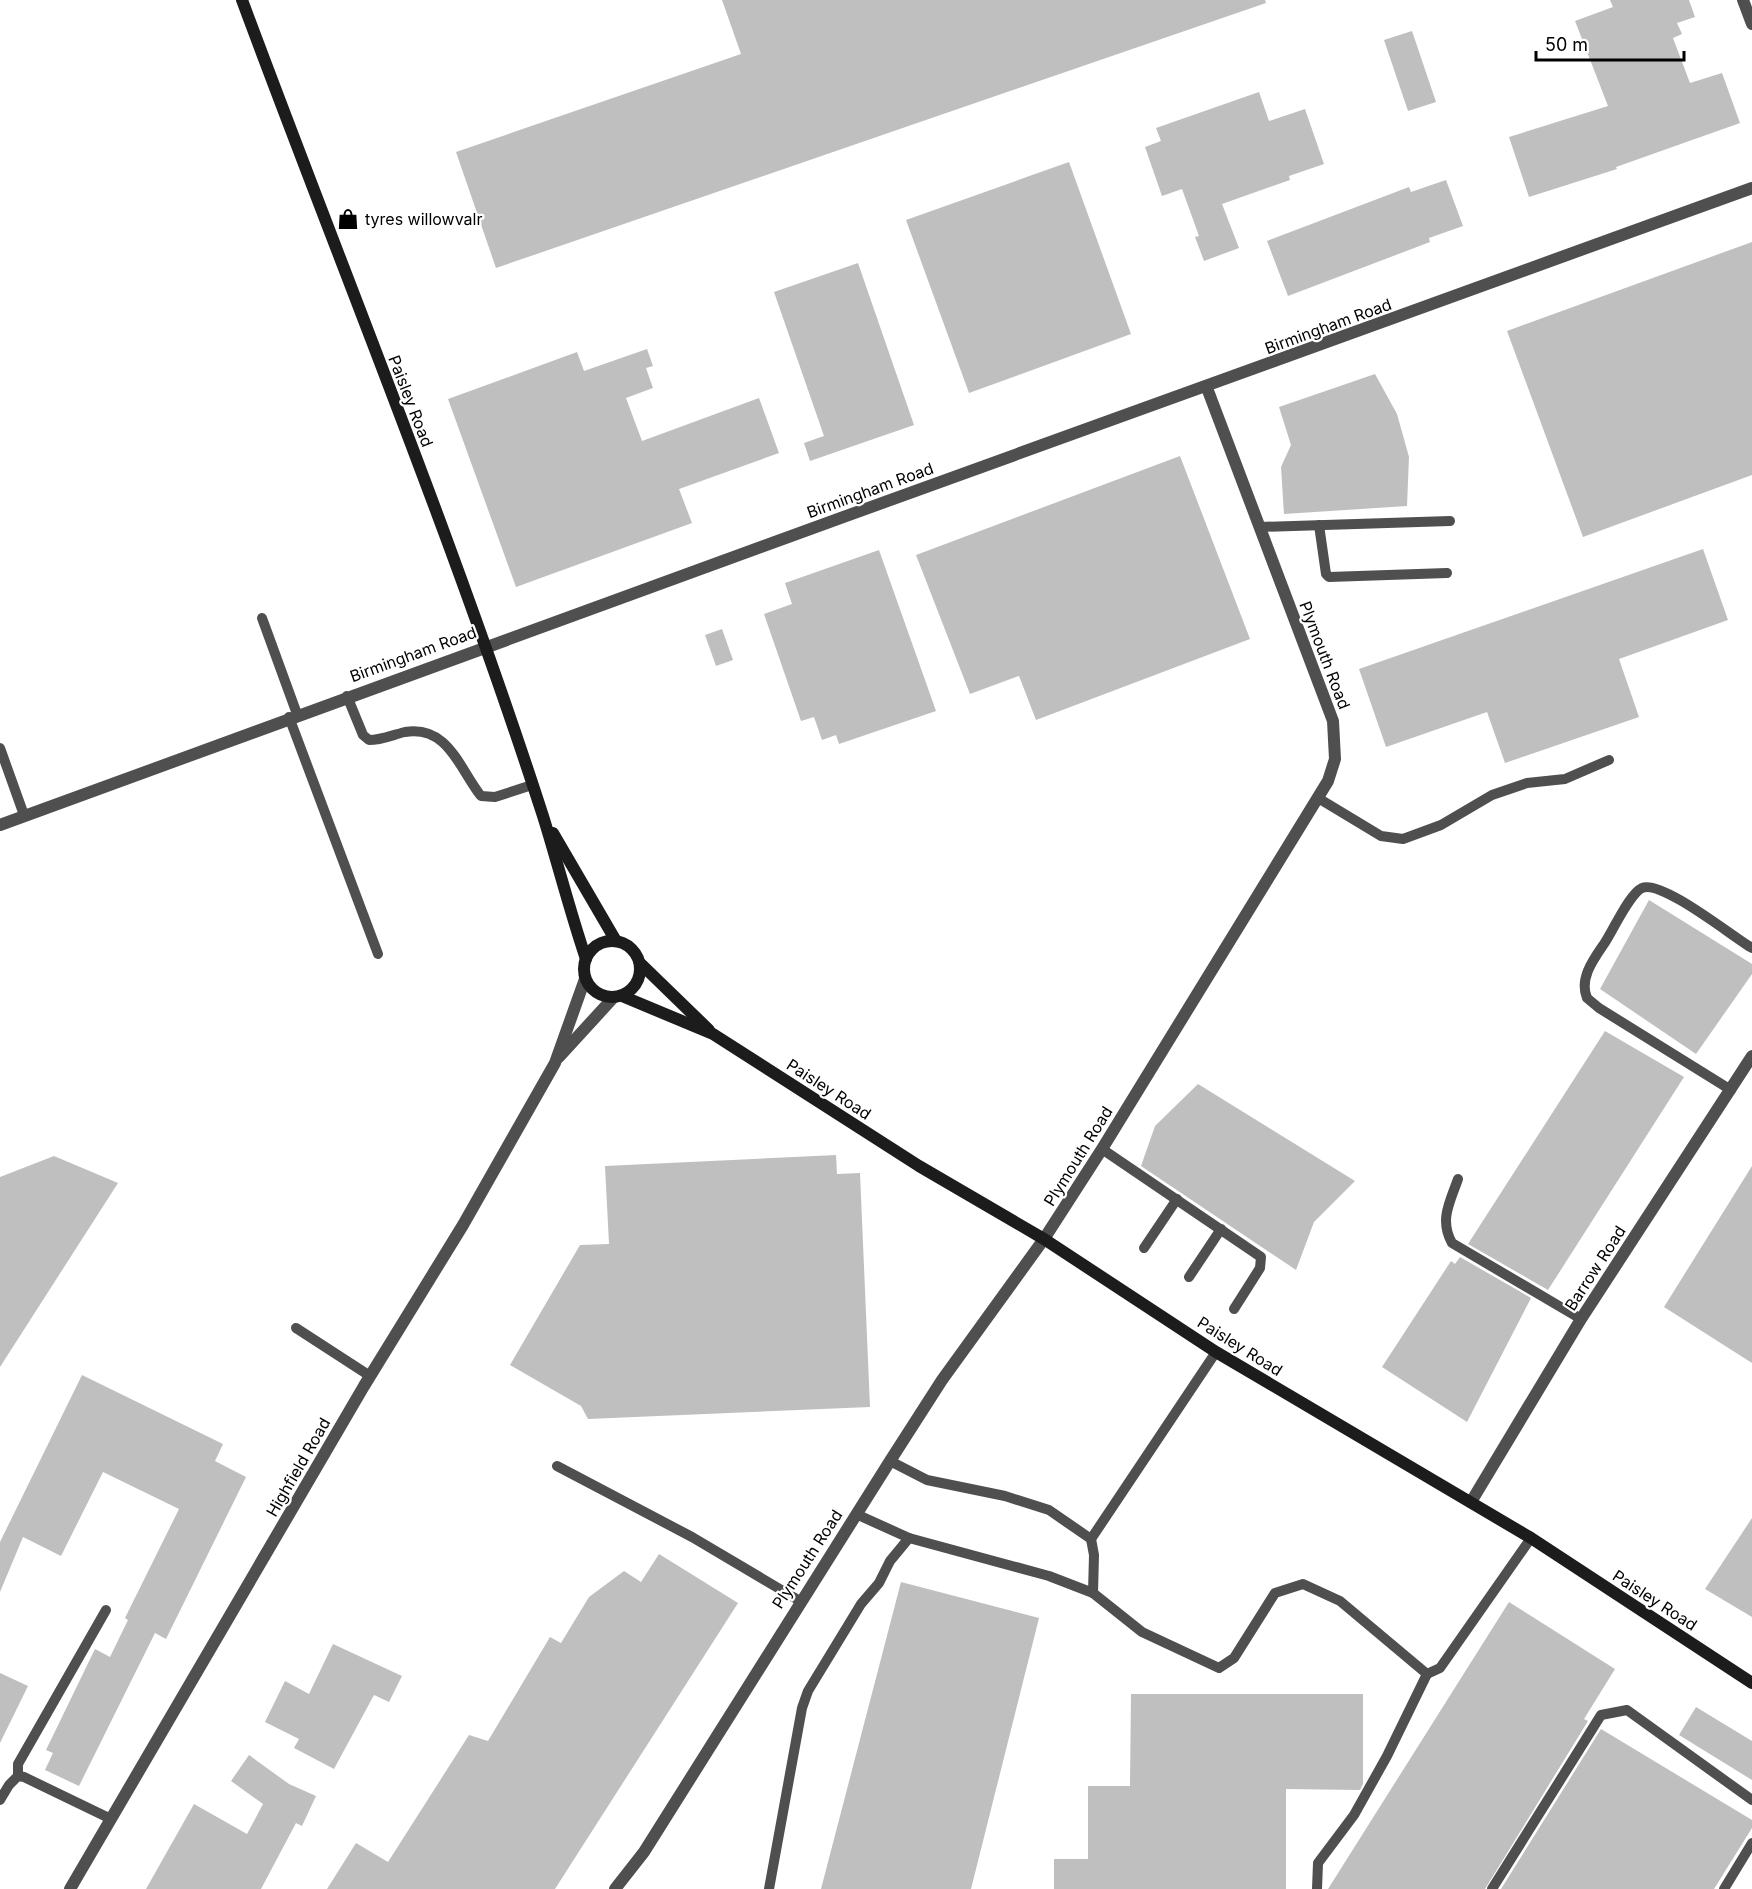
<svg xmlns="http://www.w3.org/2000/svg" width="1752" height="1889" font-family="Inter,sans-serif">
<rect width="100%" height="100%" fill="#fff"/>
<g fill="#bfbfbf">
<polygon points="722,0 1265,0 1266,3 496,268 456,152 741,54"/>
<polygon points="1610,0 1689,0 1695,17 1677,23 1682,34 1673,38 1690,83 1722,73 1740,123 1616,167 1617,169 1529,197 1509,137 1608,106 1575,21 1613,7"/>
<polygon points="1412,31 1436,102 1408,111 1384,40"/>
<polygon points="1259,92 1269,121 1305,109 1324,164 1289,176 1290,180 1222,204 1239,248 1204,261 1195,237 1199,236 1182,189 1162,196 1145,147 1161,141 1156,128"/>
<polygon points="1069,162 1131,334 969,393 906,220"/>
<polygon points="1446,180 1463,226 1429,238 1430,242 1288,296 1267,241 1409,187 1411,192"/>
<polygon points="1752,242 1752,475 1583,537 1507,331"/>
<polygon points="858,263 914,425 810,461 804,443 824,436 774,292"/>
<polygon points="647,349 653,366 646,368 653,388 626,398 642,441 759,398 779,453 679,489 692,523 516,587 448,399 577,352 584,371"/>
<polygon points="1375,374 1397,414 1409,457 1407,506 1284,514 1281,467 1291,445 1279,407"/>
<polygon points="1180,456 1250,639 1036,720 1019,676 970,694 916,555"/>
<polygon points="1703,549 1728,620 1619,659 1639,717 1505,763 1487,712 1386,747 1359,669"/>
<polygon points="879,550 936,711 839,744 836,735 822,740 814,717 801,721 764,614 792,604 785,583"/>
<polygon points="722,629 733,660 716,666 705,635"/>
<polygon points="1649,900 1752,964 1752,974 1696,1054 1600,989"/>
<polygon points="1605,1031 1684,1077 1548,1290 1468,1244"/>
<polygon points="1198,1084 1355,1181 1314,1222 1296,1270 1141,1166 1155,1126"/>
<polygon points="836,1155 837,1174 860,1173 870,1407 588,1419 581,1406 510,1365 580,1245 609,1244 605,1166"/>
<polygon points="54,1156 118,1183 0,1367 0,1177"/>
<polygon points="1752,1166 1752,1363 1664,1307"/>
<polygon points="1460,1257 1531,1298 1467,1422 1382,1367 1451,1261 1455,1264"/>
<polygon points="82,1375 223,1444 215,1461 246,1477 166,1639 155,1633 79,1786 45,1770 53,1753 46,1750 95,1649 110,1657 128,1620 125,1618 179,1509 103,1472 61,1556 23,1537 0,1592 0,1542"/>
<polygon points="1752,1518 1752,1617 1705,1589"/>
<polygon points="659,1554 738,1603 555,1889 327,1889 356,1843 388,1862 469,1735 488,1741 550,1637 561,1643 589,1597 624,1571 641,1582"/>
<polygon points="901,1582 1039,1618 971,1889 821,1889"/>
<polygon points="1509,1602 1615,1669 1584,1719 1588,1721 1485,1889 1328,1889"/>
<polygon points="333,1644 402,1676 389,1702 374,1695 334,1769 294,1748 299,1739 265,1722 285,1681 309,1694"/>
<polygon points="0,1673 28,1686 0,1743"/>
<polygon points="1131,1694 1363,1694 1363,1784 1360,1790 1286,1789 1286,1889 1054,1889 1054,1859 1088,1859 1088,1786 1130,1786"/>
<polygon points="1696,1707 1752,1741 1752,1780 1679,1735"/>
<polygon points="1601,1729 1752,1820 1752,1828 1714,1889 1501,1889"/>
<polygon points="249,1755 289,1784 316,1796 302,1826 296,1823 261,1889 146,1889 194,1804 247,1834 263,1804 231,1781"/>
</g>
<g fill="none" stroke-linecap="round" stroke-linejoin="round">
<g stroke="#4f4f4f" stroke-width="10">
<polyline points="1319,525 1326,574 1329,577 1447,573"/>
<polyline points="1259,527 1450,521"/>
<polyline points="262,618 297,714"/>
<path d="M 347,696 L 363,735 L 369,740 C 382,740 392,735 405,732 C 448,725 459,768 481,796 L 495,797 L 532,785"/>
<polyline points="289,717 378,954"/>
<polyline points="0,748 24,815"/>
<polyline points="1318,798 1381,836 1403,839 1441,825 1492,795 1527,783 1565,779 1609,760"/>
<path d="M 1731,1090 L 1599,1008 L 1587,998 C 1579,979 1593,960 1604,944 C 1613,931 1629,894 1642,888 C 1661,879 1733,937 1752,948"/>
<polyline points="1102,1149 1261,1257 1260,1268 1234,1309"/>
<path d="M 1458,1179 C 1450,1202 1439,1220 1452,1243 L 1581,1319"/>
<polyline points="1144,1248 1177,1199"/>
<polyline points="1189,1277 1221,1229"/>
<polyline points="296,1328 370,1376"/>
<polyline points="890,1461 927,1480 1005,1496 1049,1510 1091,1539 1094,1555 1093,1593"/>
<polyline points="557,1466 692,1537 800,1601"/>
<polyline points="856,1514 909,1538 1049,1576 1093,1593 1142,1632 1219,1668 1234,1658 1275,1593 1303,1584 1340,1601 1427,1674 1440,1668 1531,1538"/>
<polyline points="1091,1539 1216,1352"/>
<polyline points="18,1776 18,1764 106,1610"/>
<polyline points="0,1800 9,1785 18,1776 24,1777 111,1819"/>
<polyline points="769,1889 802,1708 808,1691 861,1604 879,1583 890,1561 909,1538"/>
<polyline points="1317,1889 1318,1863 1354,1815 1387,1756 1427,1674"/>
<polyline points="1492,1889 1601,1715 1627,1710 1752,1800"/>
<polyline points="1724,1889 1752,1843"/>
</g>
<g stroke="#4f4f4f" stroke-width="12">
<polyline points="1743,0 1752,24"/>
<path d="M 0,825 C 582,608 1169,402 1752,188"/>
<polyline points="1471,1502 1581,1319 1752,1056"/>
<polyline points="615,1889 644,1852 890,1461 942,1380 1044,1239 1102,1149 1328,781 1335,759 1333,721 1207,388"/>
</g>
<g stroke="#4f4f4f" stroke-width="12">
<polyline points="559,1057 613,998"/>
<polyline points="70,1889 364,1386 463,1225 555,1063 585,979"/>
</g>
<g stroke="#1c1c1c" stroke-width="12">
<path d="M 242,0 C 343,272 454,541 543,816 C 558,864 570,912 586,959"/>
<polyline points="553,833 616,941"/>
<circle cx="612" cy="969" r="28"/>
<polyline points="641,964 709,1030"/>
<polyline points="622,996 713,1034 919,1166 1044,1239 1216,1352 1531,1538 1752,1683"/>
</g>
</g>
<defs>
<symbol id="shop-bare" viewBox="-9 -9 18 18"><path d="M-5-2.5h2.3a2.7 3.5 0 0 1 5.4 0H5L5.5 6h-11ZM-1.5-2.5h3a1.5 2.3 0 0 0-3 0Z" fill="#000" stroke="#fff" stroke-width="2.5" paint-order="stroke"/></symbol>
</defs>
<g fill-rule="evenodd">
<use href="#shop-bare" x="333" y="204" width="30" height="30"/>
</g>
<g text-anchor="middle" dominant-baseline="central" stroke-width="4.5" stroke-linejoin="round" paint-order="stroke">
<g font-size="16" fill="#000" stroke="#fff" text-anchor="start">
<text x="365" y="219">tyres willowvalr</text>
</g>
<g font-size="16" fill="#000" stroke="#fff">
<text transform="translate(1328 326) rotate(-20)">Birmingham Road</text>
<text transform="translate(411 401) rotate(69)">Paisley Road</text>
<text transform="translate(870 490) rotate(-20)">Birmingham Road</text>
<text transform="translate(413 654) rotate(-20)">Birmingham Road</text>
<text transform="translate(1325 655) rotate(69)">Plymouth Road</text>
<text transform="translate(829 1089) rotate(33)">Paisley Road</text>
<text transform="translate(1078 1156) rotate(-58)">Plymouth Road</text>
<text transform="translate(1595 1268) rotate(-57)">Barrow Road</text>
<text transform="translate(1240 1346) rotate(32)">Paisley Road</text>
<text transform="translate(298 1467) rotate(-60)">Highfield Road</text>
<text transform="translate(807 1559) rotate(-57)">Plymouth Road</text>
<text transform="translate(1655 1600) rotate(33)">Paisley Road</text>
</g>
</g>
<path d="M1536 51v9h148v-9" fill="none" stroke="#000000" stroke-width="3"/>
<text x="1545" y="51" font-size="18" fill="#000000" stroke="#ffffff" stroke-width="4.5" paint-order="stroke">50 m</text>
</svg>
